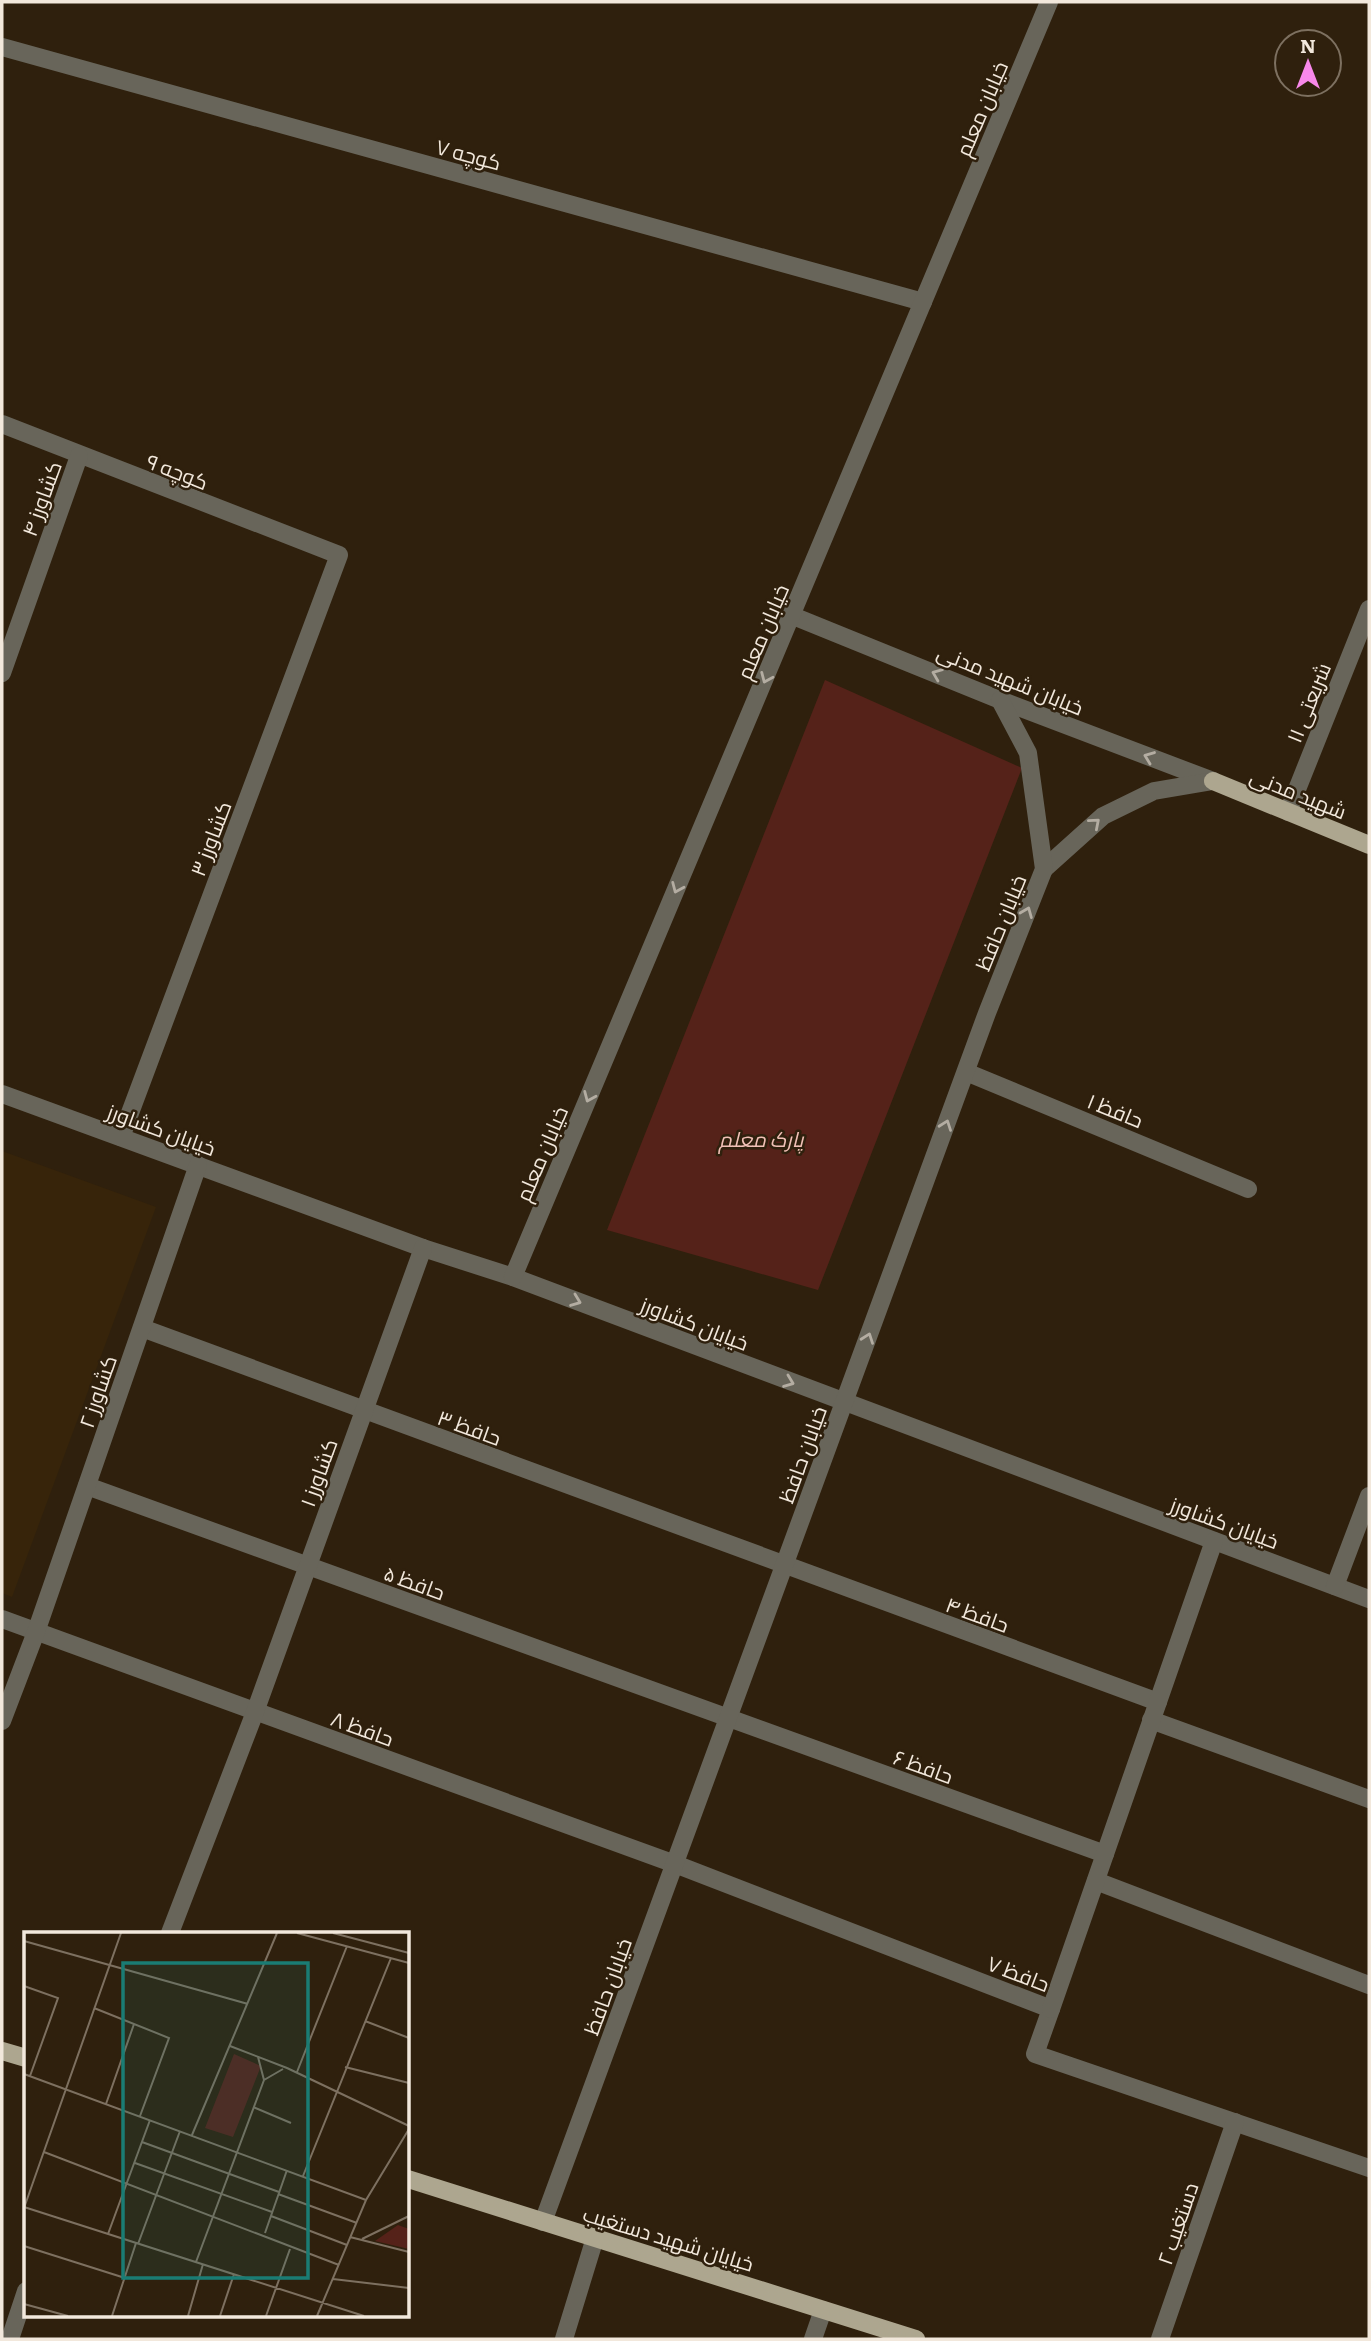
<svg xmlns="http://www.w3.org/2000/svg" width="1371" height="2341" font-family="Literata,Cairo,serif">
<rect width="100%" height="100%" fill="#2f200d"/>
<polygon fill="#37240a" points="2,1151 156,1207 12,1597 2,1593"/>
<polygon fill="#552219" points="825,680 1022,768 818,1290 607,1230"/>
<g fill="none" stroke-linecap="round" stroke-linejoin="round">
<g stroke="#68655a" stroke-width="18">
<polyline points="2,47 923,302"/>
<polyline points="2,424 339,555 121,1137"/>
<polyline points="793,616 1000,700 1213,781"/>
<polyline points="2,673 79,456"/>
<polyline points="1288,812 1369,609"/>
<polyline points="1044,869 1103,816 1154,791 1213,781"/>
<polyline points="966,1072 1248,1189"/>
<polyline points="2,1094 423,1248 513,1277 1369,1599"/>
<polyline points="513,1277 1049,2"/>
<polyline points="142,1328 1158,1702"/>
<polyline points="87,1486 1105,1854"/>
<polyline points="1335,1586 1369,1496"/>
<polyline points="2,1619 675,1864 1051,2009 1035,2054 1369,2168"/>
<polyline points="1151,1720 1369,1799"/>
<polyline points="2,1721 36,1632 198,1165"/>
<polyline points="1096,1881 1369,1985"/>
<polyline points="170,1933 255,1712 423,1248"/>
<polyline points="1051,2009 1214,1541"/>
<polyline points="543,2222 987,1013 1044,869 1028,753 1000,700"/>
<polyline points="10,2339 26,2291"/>
<polyline points="564,2339 595,2238"/>
<polyline points="813,2339 823,2310"/>
<polyline points="1160,2339 1235,2122"/>
</g>
<g stroke="#ada68f" stroke-width="18">
<polyline points="1213,781 1369,845"/>
<polyline points="2,2051 26,2058"/>
<polyline points="408,2179 916,2339"/>
</g>
</g>
<defs><path id="oneway-chevron" d="M-2-3.5L2.5 0L-2 3.5" fill="none" stroke-width="1.6" stroke-linecap="round" stroke-linejoin="round" transform="scale(1.75)"/></defs>
<g stroke="#b4ada2">
<use href="#oneway-chevron" transform="translate(937 674) rotate(-158)"/>
<use href="#oneway-chevron" transform="translate(766 678) rotate(113)"/>
<use href="#oneway-chevron" transform="translate(1149 757) rotate(-159)"/>
<use href="#oneway-chevron" transform="translate(1095 823) rotate(-41)"/>
<use href="#oneway-chevron" transform="translate(677 888) rotate(113)"/>
<use href="#oneway-chevron" transform="translate(1027 912) rotate(-68)"/>
<use href="#oneway-chevron" transform="translate(589 1097) rotate(113)"/>
<use href="#oneway-chevron" transform="translate(946 1125) rotate(-70)"/>
<use href="#oneway-chevron" transform="translate(576 1301) rotate(21)"/>
<use href="#oneway-chevron" transform="translate(868 1338) rotate(-70)"/>
<use href="#oneway-chevron" transform="translate(789 1382) rotate(21)"/>
</g>
<g text-anchor="middle" dominant-baseline="central" stroke-width="5" stroke-linejoin="round" paint-order="stroke">
<g font-size="21" fill="#f2e8dc" stroke="#2f200d">
<text transform="translate(980 108) rotate(-67)">خیابان معلم</text>
<text transform="translate(469 153) rotate(15)">کوچه ۷</text>
<text transform="translate(178 470) rotate(21)">کوچه ۹</text>
<text transform="translate(40 498) rotate(-70)">کشاورز ۴</text>
<text transform="translate(761 631) rotate(-67)">خیابان معلم</text>
<text transform="translate(1011 678) rotate(22)">خیابان شهید مدنی</text>
<text transform="translate(1307 702) rotate(-68)">شریعتی ۱۱</text>
<text transform="translate(1299 792) rotate(22)">شهید مدنی</text>
<text transform="translate(209 838) rotate(-69)">کشاورز ۳</text>
<text transform="translate(999 922) rotate(-68)">خیابان حافظ</text>
<text transform="translate(1116 1109) rotate(22)">حافظ ۱</text>
<text transform="translate(162 1128) rotate(20)">خیایان کشاورز</text>
<text transform="translate(540 1153) rotate(-67)">خیابان معلم</text>
<text transform="translate(695 1322) rotate(21)">خیایان کشاورز</text>
<text transform="translate(96 1391) rotate(-71)">کشاورز ۲</text>
<text transform="translate(470 1426) rotate(20)">حافظ ۳</text>
<text transform="translate(801 1454) rotate(-70)">خیابان حافظ</text>
<text transform="translate(317 1472) rotate(-70)">کشاورز ۱</text>
<text transform="translate(1225 1521) rotate(20)">خیایان کشاورز</text>
<text transform="translate(415 1581) rotate(20)">حافظ ۵</text>
<text transform="translate(978 1613) rotate(20)">حافظ ۴</text>
<text transform="translate(363 1727) rotate(20)">حافظ ۸</text>
<text transform="translate(924 1765) rotate(20)">حافظ ۶</text>
<text transform="translate(1019 1972) rotate(21)">حافظ ۷</text>
<text transform="translate(606 1986) rotate(-70)">خیابان حافظ</text>
<text transform="translate(1176 2223) rotate(-71)">دستغیب ۲</text>
<text transform="translate(669 2237) rotate(17)">خیایان شهید دستغیب</text>
</g>
<g font-size="21" font-style="italic" fill="#f1c0b6" stroke="#2f200d">
<text x="761" y="1137">پارک معلم</text>
</g>
</g>
<g transform="translate(24 1932)">
<rect width="385" height="385" fill="#2f200d"/>
<path d="M 210,122 L 237,134 L 209,205 L 181,196 ZM 374,293 L 385,297 L 385,317 L 351,309 Z" fill="#552219"/>
<path fill="none" stroke="#7d7060" stroke-width="2" d="M 273,1 L 385,31M 309,1 L 385,21M 0,9 L 224,72M 0,54 L 34,66 L 6,144M 70,76 L 145,106 L 116,184M 341,89 L 385,106M 206,114 L 263,136M 321,135 L 385,151M 263,136 L 385,194M 273,140 L 323,14M 0,142 L 342,268M 240,148 L 259,137M 82,172 L 110,92M 229,175 L 267,191M 168,203 L 253,1M 118,210 L 255,260M 20,220 L 315,333M 111,231 L 248,280M 279,244 L 367,26M 254,262 L 333,291M 0,275 L 340,384M 0,276 L 97,1M 247,284 L 323,313M 241,301 L 263,238M 84,302 L 126,188M 326,305 L 385,320M 338,307 L 385,284M 114,312 L 156,199M 0,314 L 101,346M 172,330 L 240,148 L 234,125M 309,347 L 385,356M 0,372 L 44,384M 88,384 L 112,311M 164,384 L 179,332M 196,384 L 210,342M 242,384 L 266,317M 293,384 L 342,268 L 385,197"/>
<path fill="#1a7c74" fill-opacity="0.15" stroke="#1a7c74" stroke-width="3.5" d="M 99,31 L 284,31 L 284,346 L 99,346 Z"/>
<rect width="385" height="385" fill="none" stroke="#f2e8dc" stroke-width="3.5"/>
</g>
<rect width="1371" height="2341" fill="none" stroke="#f2e8dc" stroke-width="7"/>
<g transform="translate(1308 63)"><circle r="33" fill="#2f200d" stroke="#7d7060" stroke-width="2"/>
<path d="M0-5L12 26L0 18L-12 26Z" fill="#f888ea"/>
<text y="-10" font-size="19" font-weight="bold" text-anchor="middle" fill="#f2e8dc">N</text>
</g>
</svg>
